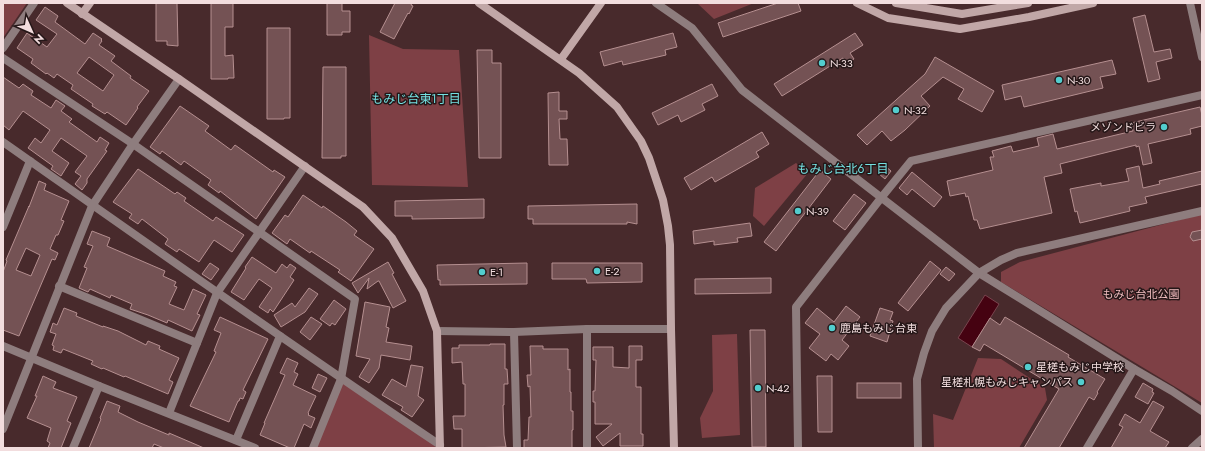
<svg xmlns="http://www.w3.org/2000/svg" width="1205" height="451" font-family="Jost,'Noto Sans JP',sans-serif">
<rect width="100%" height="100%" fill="#482a2c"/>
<g fill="#7e4045">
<polygon points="3,3 27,3 3,38"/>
<polygon points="697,3 754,3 714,19"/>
<polygon points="369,35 403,49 459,50 468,187 372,185"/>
<polygon points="796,163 808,173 764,226 753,216 755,188"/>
<polygon points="1202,214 1202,403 1001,282 1001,272 1020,262"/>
<polygon points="737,334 740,435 702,438 700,418 713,391 712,335"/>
<polygon points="978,358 1001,359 1045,388 1047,400 1019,448 934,448 933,414 953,420"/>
<polygon points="341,379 440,448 313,448"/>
</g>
<polygon fill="#450211" stroke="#79444e" points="985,295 999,304 972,347 958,338"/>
<g fill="#745254" stroke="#b58f90" fill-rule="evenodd">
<polygon points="156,3 177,3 178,46 167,45 167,41 156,41"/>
<polygon points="211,3 233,3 233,27 225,27 225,56 233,55 234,78 228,78 228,79 211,79"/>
<polygon points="327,3 342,3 342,11 350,11 350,32 342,32 342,35 327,35"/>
<polygon points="395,3 412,3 411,5 413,6 409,14 408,13 394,39 380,32"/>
<polygon points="778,3 798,3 801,11 723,37 718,23"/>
<path d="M 45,7 L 58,16 L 55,22 L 85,44 L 93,33 L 102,39 L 101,40 L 102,41 L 99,45 L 115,56 L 111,61 L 131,76 L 130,78 L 149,91 L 137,107 L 138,108 L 126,125 L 107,112 L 105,114 L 92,106 L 93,104 L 71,89 L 73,85 L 57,74 L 54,78 L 47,73 L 46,74 L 31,63 L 33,59 L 17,48 L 27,33 L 47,47 L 57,34 L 36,20 ZM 89,57 L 114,75 L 103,91 L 77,73 Z"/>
<polygon points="1145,15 1154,52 1170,49 1172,58 1156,62 1160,79 1148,82 1133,18"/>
<polygon points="267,28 290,28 290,118 284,118 284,119 267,119"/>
<polygon points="673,33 677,47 665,50 666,55 623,65 622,61 604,66 600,52"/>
<polygon points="855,33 863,45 850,53 854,59 847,63 843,58 782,96 774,84"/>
<polygon points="477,50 492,50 492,63 501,63 501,158 479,158"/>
<polygon points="935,57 994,91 982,112 958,99 964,89 943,77 921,96 930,106 905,130 891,141 882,131 867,145 857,135 925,74"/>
<polygon points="1112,60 1116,74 1100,77 1103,88 1024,107 1021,96 1005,100 1002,85"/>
<polygon points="323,67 346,67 346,156 341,156 341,158 322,158"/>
<polygon points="3,77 19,88 23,84 33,91 31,95 51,108 56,100 65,106 61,111 72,119 69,122 97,142 100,137 109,143 105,150 107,151 87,179 87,183 82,190 75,184 81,176 75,172 87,156 61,138 52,151 69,163 61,176 51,169 53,166 28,148 35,138 41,143 50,130 23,111 9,130 3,125"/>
<polygon points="712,84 718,96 702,104 705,110 681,122 678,115 658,125 652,113"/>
<polygon points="559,92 559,111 567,111 567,119 559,119 560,139 567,139 568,165 549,165 548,93"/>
<polygon points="180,106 209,126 205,131 231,150 235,145 273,172 274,170 285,177 256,219 220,191 219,193 208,185 211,180 184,161 181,165 162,151 160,154 150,147"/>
<polygon points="1200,107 1202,115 1202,126 1190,129 1191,134 1148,144 1152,163 1143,165 1139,146 1136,147 1136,145 1060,164 1062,173 1044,177 1052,213 980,229 977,220 974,220 968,196 966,197 965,193 950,196 947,181 993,170 990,157 994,157 992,151 1011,146 1013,152 1039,146 1037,138 1053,134 1057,149 1133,131 1131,123"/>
<polygon points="762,132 769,144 756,152 759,157 715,182 712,177 691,190 684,178"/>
<polygon points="885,166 891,171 885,179 879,174"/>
<polygon points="1139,166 1143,188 1160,184 1159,181 1202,171 1202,184 1145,197 1147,203 1129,207 1130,211 1080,223 1077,211 1075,212 1070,189 1101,183 1101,186 1129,181 1126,169"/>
<polygon points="138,169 175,194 177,192 186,198 184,201 213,221 216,217 244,235 232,252 214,240 199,262 179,249 177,252 165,244 168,239 142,219 138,224 129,218 132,214 113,202"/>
<polygon points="820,170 831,179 776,251 764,242"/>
<polygon points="912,172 942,197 934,207 912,189 907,195 899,188"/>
<path d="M 39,181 L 46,184 L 44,190 L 69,201 L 61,220 L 64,221 L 58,235 L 56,235 L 50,249 L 58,253 L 55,260 L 52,259 L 19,336 L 3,330 L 3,272 L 7,261 L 6,260 L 29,206 L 29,207 ZM 26,248 L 40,255 L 31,276 L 16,270 Z"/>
<polygon points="854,194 866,203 845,230 833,221"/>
<polygon points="303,195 322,208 323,206 346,222 357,231 354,235 374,249 351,281 338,272 340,270 311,251 310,253 290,239 287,244 272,233 285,215 288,217"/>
<polygon points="484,199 484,218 412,219 412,216 395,216 395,201"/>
<polygon points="637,204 637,224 627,222 627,224 533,224 533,219 528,219 528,206"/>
<polygon points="750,223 752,236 737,238 738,242 714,245 714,241 694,244 693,231"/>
<polygon points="1202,230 1202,239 1193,241 1190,237 1192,232"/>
<polygon points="92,231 110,238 107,246 165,271 163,276 176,282 174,286 177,287 169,304 184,310 193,289 206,295 197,314 200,315 192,331 168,320 167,323 148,315 130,309 132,304 111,295 110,298 90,289 88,292 79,288 87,268 84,267 93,246 87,244"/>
<polygon points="252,257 276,273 282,264 287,268 290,264 296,268 290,277 294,280 273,312 270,309 268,313 259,307 272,288 259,279 244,300 231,292 246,268 245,267"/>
<polygon points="930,261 941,270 908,311 898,303"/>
<polygon points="388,262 394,273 392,274 406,301 393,308 379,281 378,281 367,289 369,278 358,293 352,283"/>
<polygon points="210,263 219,269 211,280 202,274"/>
<polygon points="527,263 527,284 440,285 440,280 438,280 437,265"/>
<polygon points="552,263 642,263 642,282 587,283 586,279 552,279"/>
<polygon points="946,267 955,274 949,281 940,274"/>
<polygon points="771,278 771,293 695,294 695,279"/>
<polygon points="309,288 318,294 305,312 281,327 274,315 292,303 295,307"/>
<polygon points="334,300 346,309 335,325 332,323 330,326 320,319"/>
<polygon points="365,302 390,307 386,327 389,328 386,342 412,346 410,360 381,355 379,368 369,383 359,377 370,359 356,356"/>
<polygon points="846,306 860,317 842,340 849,346 838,360 831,354 826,361 809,348 820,334 805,323 817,308 834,322"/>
<polygon points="64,308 77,313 76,316 103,327 103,326 118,331 146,345 148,341 160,346 159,349 179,358 169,380 173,382 168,394 125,376 124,377 103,368 102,369 91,364 93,361 63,349 61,353 53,350 54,346 52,345 56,334 50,332 53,323 57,325"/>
<polygon points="880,308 893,312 890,320 893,321 887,342 870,336"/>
<polygon points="220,317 268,339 243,390 246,392 243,399 240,398 239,401 238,401 229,422 190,406 216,352 214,351 221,333 214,330"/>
<polygon points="311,317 322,324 310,340 300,332"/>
<polygon points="1005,317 1069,355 1068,357 1105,379 1097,392 1098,393 1094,400 1089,397 1059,448 1024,448 1059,389 984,344 980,351 972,347 990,318 1000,325"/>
<polygon points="750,330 765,330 766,447 752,447"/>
<polygon points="490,344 505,344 505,369 507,369 508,384 504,384 504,405 503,405 504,435 506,447 462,448 462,429 454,429 453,416 465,416 465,384 463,384 462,362 452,363 452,348 459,348 459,345 490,345"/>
<polygon points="530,346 543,346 543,349 568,349 568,370 570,369 570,392 571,392 571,411 573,411 573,430 572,430 572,448 524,448 524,440 528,440 529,417 531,417 530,386 528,387 527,375 531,375"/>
<polygon points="629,346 642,346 642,360 636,360 636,387 641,387 641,434 643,434 643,446 620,446 620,433 603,446 596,437 612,424 595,424 595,402 593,402 593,391 595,391 596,360 593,360 593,347 613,347 613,367 629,368"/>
<polygon points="287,358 298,363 294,372 298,374 293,385 316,396 308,413 309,414 308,415 315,418 311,428 304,424 294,448 290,448 260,435 265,423 264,423 285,375 280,373"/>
<polygon points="411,365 423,367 418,396 424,400 412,417 401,410 403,407 382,395 392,379 406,387"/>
<polygon points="318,374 327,378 320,392 312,388"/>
<polygon points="43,376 56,382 53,388 77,397 67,421 71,423 61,448 48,448 50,443 47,441 51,428 27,418 37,396 35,396"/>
<polygon points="817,376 832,376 832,432 818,432"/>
<rect x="857" y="383" width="44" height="15"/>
<polygon points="1143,383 1153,389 1152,392 1154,393 1148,404 1135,397"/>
<polygon points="107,401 120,406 118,412 138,422 169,435 169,433 204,448 164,448 154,444 152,448 89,448 101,419 100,418"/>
<polygon points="1153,401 1164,407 1150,431 1169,442 1165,448 1111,448 1123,427 1119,425 1125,414 1140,423"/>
</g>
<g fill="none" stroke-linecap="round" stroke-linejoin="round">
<g stroke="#8e7d7e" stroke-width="8">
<polyline points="656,3 692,28 742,90 979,273 1134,369 1172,391 1202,411"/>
<polyline points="1190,3 1202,57"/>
<polyline points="3,48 34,3"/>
<polyline points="3,58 133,144 355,299 341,379 313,448"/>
<path d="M 3,142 C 148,244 293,347 440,445"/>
<polyline points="3,227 30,161"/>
<polyline points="59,286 197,343"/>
<polyline points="437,331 514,332 587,329 671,329"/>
<polyline points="514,332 517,448"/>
<polyline points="3,346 99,386 255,448"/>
<polyline points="169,413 217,293 305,166"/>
<polyline points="3,429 92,206 133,144 179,79"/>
<polyline points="236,440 280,336"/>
<polyline points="73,448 99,386"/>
<polyline points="587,448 587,329"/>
<polyline points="798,448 796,307 881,198 911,161 1202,95"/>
<polyline points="918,448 917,379 924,353 932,331 946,308 979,273 1001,260 1017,253 1202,211"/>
<polyline points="1087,448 1134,369"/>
<polyline points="1192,448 1202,439"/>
</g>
<g stroke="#c1a7a7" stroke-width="8">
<polyline points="67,3 179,79 363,207 392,238 423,291 437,331 440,448"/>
<polyline points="479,3 579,73 617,107 641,141 649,158 663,200 668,226 670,245 671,329 674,448"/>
<polyline points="857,3 888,18 960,29 1029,17 1093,3"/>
<polyline points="896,3 962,14 1028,3"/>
<polyline points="82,14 90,3"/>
<polyline points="561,59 601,3"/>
</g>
</g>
<g fill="#52cdce" stroke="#251718" stroke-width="1.5">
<circle cx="822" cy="63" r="4"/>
<circle cx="1059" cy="80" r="4"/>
<circle cx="896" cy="110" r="4"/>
<circle cx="1164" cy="127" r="4"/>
<circle cx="798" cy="211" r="4"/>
<circle cx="597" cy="271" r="4"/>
<circle cx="482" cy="272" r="4"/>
<circle cx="832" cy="328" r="4"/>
<circle cx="1028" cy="367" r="4"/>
<circle cx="1081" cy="382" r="4"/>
<circle cx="758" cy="388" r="4"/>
</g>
<g text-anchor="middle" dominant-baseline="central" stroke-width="3" stroke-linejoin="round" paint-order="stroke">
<g font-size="11" fill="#f2ddde" stroke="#251718" text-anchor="start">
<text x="830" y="63">N-33</text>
<text x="1067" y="80">N-30</text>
<text x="904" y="110">N-32</text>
<text x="1156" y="127" text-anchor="end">メゾンドビラ</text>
<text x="806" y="211">N-39</text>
<text x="605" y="271">E-2</text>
<text x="490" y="272">E-1</text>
<text x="840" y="328">鹿島もみじ台東</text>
<text x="1036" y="367">星槎もみじ中学校</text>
<text x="1073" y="382" text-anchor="end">星槎札幌もみじキャンパス</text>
<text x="766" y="388">N-42</text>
</g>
<g font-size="11" fill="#f2bec0" stroke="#251718">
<text x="1141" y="294">もみじ台北公園</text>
</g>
<g font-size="12" fill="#74e0e1" stroke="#251718">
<text x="416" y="99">もみじ台東1丁目</text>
<text x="843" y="169">もみじ台北6丁目</text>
</g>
</g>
<rect width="1205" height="451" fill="none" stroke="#f2ddde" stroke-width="8"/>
<g transform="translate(32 32) rotate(135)" stroke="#251718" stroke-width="3" paint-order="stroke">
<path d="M0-3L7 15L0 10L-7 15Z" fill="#f2ddde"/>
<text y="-6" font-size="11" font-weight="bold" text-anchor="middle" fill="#f2ddde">N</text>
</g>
</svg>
